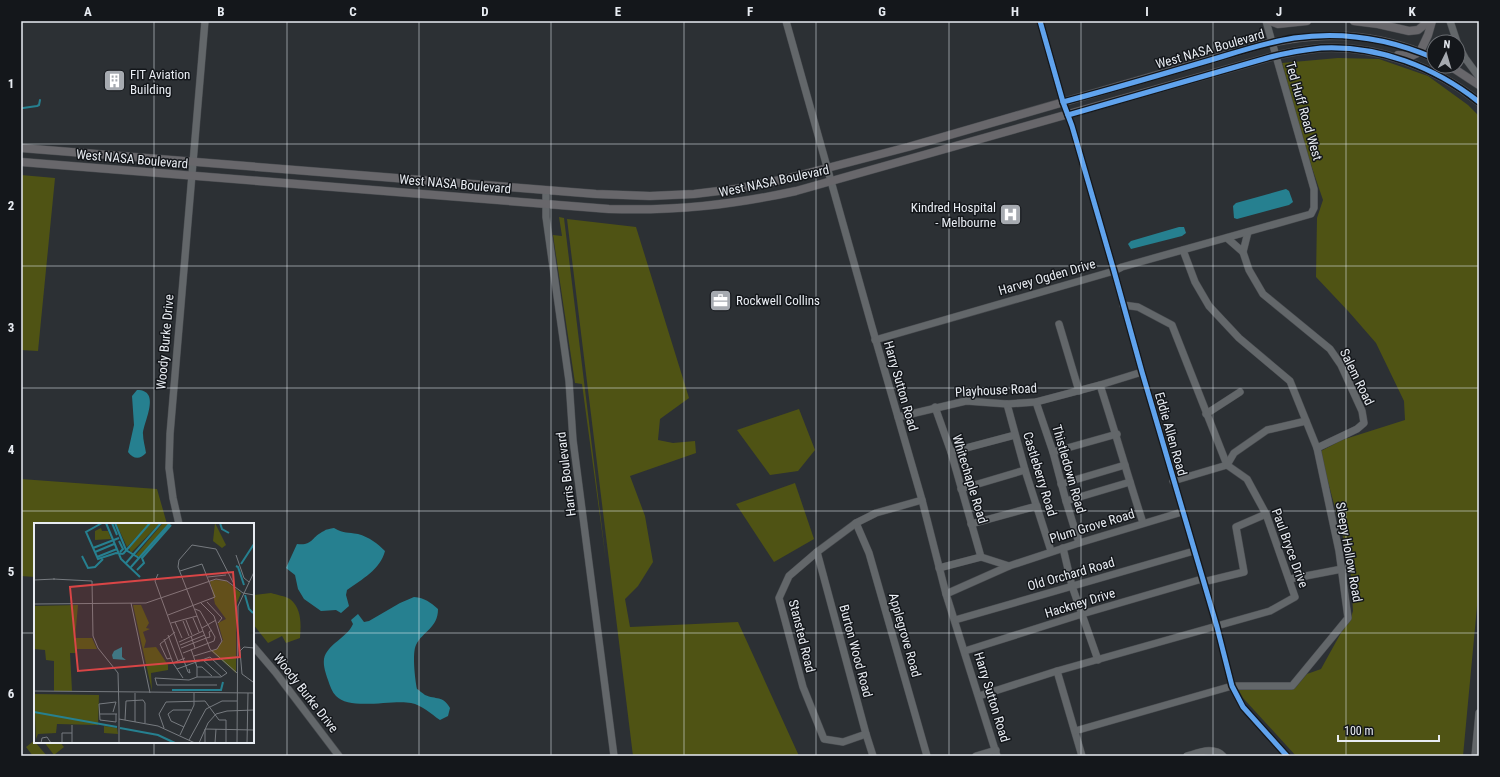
<svg xmlns="http://www.w3.org/2000/svg" width="1500" height="777" font-family="'Roboto Condensed',sans-serif">
<rect width="100%" height="100%" fill="#2c3034"/>
<g fill="#4f5314">
<polygon points="1338,58 1379,59 1428,76 1468,105 1479,116 1479,585 1463,756 1296,756 1243,698 1238,690 1292,690 1295,688 1307,674 1321,669 1342,631 1350,621 1353,611 1350,563 1327,478 1321,451 1342,440 1405,420 1404,401 1376,343 1349,312 1316,277 1317,218 1323,200 1305,147 1282,63"/>
<polygon points="21,175 55,178 38,351 21,350"/>
<polygon points="559,217 564,218 606,561 582,384 575,383 553,235 562,236"/>
<polygon points="567,219 636,227 689,398 660,419 658,440 673,443 695,441 696,453 630,476 645,516 653,562 638,586 625,599 630,627 738,622 799,756 633,756"/>
<polygon points="799,409 815,450 798,471 770,475 737,430"/>
<polygon points="21,479 157,489 167,524 35,524 35,577 21,576"/>
<polygon points="795,483 814,539 774,562 736,504"/>
<path d="M 271,593 C 277,595 285,596 290,599 C 302,609 301,624 300,638 L 286,643 L 282,636 L 268,643 L 253,624 L 253,595 Z"/>
<polygon points="35,740 35,742 47,756 33,756 26,747"/>
<polygon points="44,742 60,742 64,747 54,755"/>
</g>
<g fill="#268090">
<polygon points="1286,189 1289,191 1293,202 1289,205 1237,219 1234,218 1233,206 1236,203"/>
<polygon points="1179,227 1184,227 1186,233 1182,236 1131,249 1128,244 1131,241"/>
<path d="M 137,390 C 162,390 143,423 143,434 C 143,440 145,446 146,453 C 140,460 133,459 128,452 L 134,425 L 132,396 Z"/>
<path d="M 334,528 C 345,534 347,532 358,534 C 369,537 378,544 385,551 C 380,570 362,579 347,590 L 346,595 L 349,606 L 341,613 L 336,610 L 321,611 L 304,599 L 298,589 L 295,575 L 286,568 L 297,544 C 313,546 311,537 324,531 C 326,529 330,529 334,528 Z"/>
<path d="M 414,597 C 425,598 430,602 438,609 C 438,628 423,631 416,645 C 412,653 415,679 417,689 C 419,690 422,693 425,695 C 436,700 443,695 450,708 L 448,716 L 440,720 C 431,714 422,705 411,703 C 393,699 350,711 336,696 C 332,692 330,686 328,680 C 326,674 323,666 324,659 C 327,644 347,638 353,624 L 351,620 L 358,614 L 364,622 L 369,621 L 400,603 Z"/>
</g>
<g fill="none" stroke-linecap="round" stroke-linejoin="round">
<polyline stroke="#268090" stroke-width="2" points="23,108 37,106 39,105 40,100"/>
<defs>
<g id="minor">
<polyline points="786,21 872,327 922,500 946,594 997,756"/>
<polyline points="1040,21 1063,102 1072,126 1114,271 1142,372 1217,627 1232,686 1243,707 1287,756"/>
<polyline points="1450,21 1457,42"/>
<polyline points="1458,45 1465,58 1479,77"/>
<polyline points="546,190 546,217 569,381 573,440 614,756"/>
<polyline points="1227,238 1243,252 1248,232"/>
<polyline points="1243,252 1249,270 1263,294 1330,349 1341,365 1362,411 1364,423 1357,429 1317,448"/>
<polyline points="1059,324 1079,391"/>
<polyline points="875,340 1114,271 1122,267 1311,214 1314,208 1314,189 1266,21"/>
<path d="M 1100,385 C 1115,431 1128,477 1143,523"/>
<polyline points="1036,402 1053,452 1066,501 1079,543"/>
<polyline points="1007,404 1025,470 1051,551"/>
<polyline points="935,407 951,452 981,557"/>
<polyline points="1206,414 1240,392"/>
<polyline points="898,417 966,401 1007,404 1036,402 1100,385 1142,372"/>
<polyline points="951,452 1015,435"/>
<polyline points="1053,452 1117,434"/>
<polyline points="1173,481 1227,465 1234,453 1267,430 1306,421"/>
<polyline points="1061,484 1125,465"/>
<polyline points="961,489 1025,470"/>
<polyline points="1066,501 1130,482"/>
<polyline points="856,523 869,553 927,756"/>
<polyline points="179,524 173,498 169,468 170,434 205,21"/>
<polyline points="971,524 1037,506"/>
<polyline points="1063,548 1072,586 1098,660"/>
<polyline points="817,552 866,734 873,756"/>
<polyline points="939,568 981,557 1009,566"/>
<polyline points="1290,579 1342,569"/>
<polyline points="1203,582 1244,572 1236,527 1266,514"/>
<polyline points="946,594 1009,566 1079,543 1182,512"/>
<polyline points="955,620 1194,551"/>
<polyline points="253,646 276,673 339,756"/>
<polyline points="965,651 1082,614 1202,579"/>
<polyline points="1057,671 1082,756"/>
<polyline points="979,696 1057,671 1270,611 1295,597 1266,514 1247,479 1227,465 1172,325 1138,307 1123,305"/>
<polyline points="1075,731 1232,686 1292,686 1348,618 1339,551 1317,448 1290,381 1239,338 1209,306 1195,282 1183,250"/>
<polyline points="866,734 843,742 824,739 803,687 779,598 789,576 817,552 856,523 876,513 922,500"/>
<polyline points="976,756 996,750"/>
<path d="M 1187,756 C 1198,753 1214,746 1223,756"/>
<polyline points="1475,756 1479,713"/>
</g>
<g id="major">
<polyline points="1270,21 1278,24 1307,21"/>
<polyline points="1354,21 1378,24 1409,31 1418,30 1429,21"/>
<polyline points="1398,55 1411,56 1420,52 1428,35 1432,21"/>
<polyline points="1450,66 1479,85"/>
<path d="M 21,148 L 596,194 L 650,196 L 694,194 L 735,189 L 785,179 L 908,147 L 1261,45 C 1323,30 1375,32 1434,58"/>
<path d="M 21,162 L 609,209 C 675,211 732,205 796,191 L 1267,58 C 1285,53 1302,50 1321,48 C 1378,45 1435,67 1479,102"/>
</g>
</defs>
<use href="#minor" stroke="#484b4f" stroke-width="8"/>
<use href="#major" stroke="#484b4f" stroke-width="9"/>
<use href="#minor" stroke="#63676a" stroke-width="7"/>
<use href="#major" stroke="#68676b" stroke-width="8"/>
<defs>
<g id="cycleway">
<polyline points="1040,21 1063,102 1072,126 1114,271 1142,372 1217,627 1232,686 1243,707 1287,756"/>
<path d="M 1063,102 C 1108,90 1153,77 1197,64 C 1229,55 1262,43 1294,38 C 1342,31 1390,39 1434,58"/>
<path d="M 1068,115 L 1267,58 C 1285,53 1302,50 1321,48 C 1378,45 1435,67 1479,102"/>
</g>
</defs>
<use href="#cycleway" stroke="#14171b" stroke-width="8"/>
<use href="#cycleway" stroke="#60a3ed" stroke-width="5"/>
</g>
<path fill="none" stroke="#e8ecf2" stroke-width="1" stroke-opacity="0.55" d="M 154,21 L 154,524M 287,21 L 287,756M 419,21 L 419,756M 551,21 L 551,756M 684,21 L 684,756M 816,21 L 816,756M 949,21 L 949,756M 1081,21 L 1081,756M 1213,21 L 1213,756M 1346,21 L 1346,756M 21,144 L 1479,144M 21,266 L 1479,266M 21,388 L 1479,388M 21,511 L 1479,511M 21,633 L 35,633M 253,633 L 1479,633M 154,742 L 154,756"/>
<defs>
<symbol id="building-square" viewBox="-11 -11 22 22"><rect x="-9" y="-9" width="18" height="18" rx="4" fill="#a6aab0" stroke="#14171b"/><path d="M-4-6H4V6H1V3H-1V6H-4ZM-2.5-4.3h1.7v1.8h-1.7ZM.8-4.3h1.7v1.8H.8ZM-2.5-1h1.7V.8h-1.7ZM.8-1h1.7V.8H.8Z" fill="#fff"/></symbol>
<symbol id="hospital-square" viewBox="-11 -11 22 22"><rect x="-9" y="-9" width="18" height="18" rx="4" fill="#a6aab0" stroke="#14171b"/><path d="M-5-5h3v3.5h4V-5h3V5h-3V1.5h-4V5h-3Z" fill="#fff"/></symbol>
<symbol id="office-square" viewBox="-11 -11 22 22"><rect x="-9" y="-9" width="18" height="18" rx="4" fill="#a6aab0" stroke="#14171b"/><path d="M-6-3h4V-5.5h4V-3h4V5H-6ZM-1-4.5V-3h2v-1.5ZM-6 0V1H6V0Z" fill="#fff"/></symbol>
</defs>
<g fill-rule="evenodd">
<use href="#building-square" x="102" y="68" width="25" height="25"/>
<use href="#hospital-square" x="998" y="202" width="25" height="25"/>
<use href="#office-square" x="708" y="288" width="25" height="25"/>
</g>
<g text-anchor="middle" dominant-baseline="central" stroke-width="3" stroke-linejoin="round" paint-order="stroke">
<g font-size="13" fill="#e8ecf2" stroke="#14171b">
<text transform="translate(1210 49) rotate(-16)">West NASA Boulevard</text>
<text transform="translate(1304 111) rotate(74)">Ted Huff Road West</text>
<text transform="translate(132 159) rotate(5)">West NASA Boulevard</text>
<text transform="translate(774 181) rotate(-12)">West NASA Boulevard</text>
<text transform="translate(455 184) rotate(5)">West NASA Boulevard</text>
<text transform="translate(1047 277) rotate(-16)">Harvey Ogden Drive</text>
<text transform="translate(165 342) rotate(-85)">Woody Burke Drive</text>
<text transform="translate(1357 377) rotate(64)">Salem Road</text>
<text transform="translate(901 386) rotate(74)">Harry Sutton Road</text>
<text transform="translate(996 390) rotate(-3)">Playhouse Road</text>
<text transform="translate(1171 434) rotate(74)">Eddie Allen Road</text>
<text transform="translate(1069 469) rotate(74)">Thistledown Road</text>
<text transform="translate(566 474) rotate(-97)">Harris Boulevard</text>
<text transform="translate(1040 474) rotate(73)">Castleberry Road</text>
<text transform="translate(970 479) rotate(73)">Whitechaple Road</text>
<text transform="translate(1092 526) rotate(-17)">Plum Grove Road</text>
<text transform="translate(1290 548) rotate(70)">Paul Bryce Drive</text>
<text transform="translate(1349 552) rotate(80)">Sleepy Hollow Road</text>
<text transform="translate(1071 574) rotate(-16)">Old Orchard Road</text>
<text transform="translate(1080 603) rotate(-17)">Hackney Drive</text>
<text transform="translate(905 635) rotate(74)">Applegrove Road</text>
<text transform="translate(802 636) rotate(76)">Stansted Road</text>
<text transform="translate(856 651) rotate(75)">Burton Wood Road</text>
<text transform="translate(306 693) rotate(52)">Woody Burke Drive</text>
<text transform="translate(992 697) rotate(73)">Harry Sutton Road</text>
</g>
<g font-size="13" fill="#e8ecf2" stroke="#14171b" text-anchor="start">
<text x="130" y="74">FIT Aviation<tspan x="130" dy="15">Building</tspan></text>
<text x="996" y="207" text-anchor="end">Kindred Hospital<tspan x="996" dy="15">- Melbourne</tspan></text>
<text x="736" y="300">Rockwell Collins</text>
</g>
</g>
<g transform="translate(34 523)">
<rect width="220" height="220" fill="#2c3034"/>
<path d="M 82,0 L 116,0 L 93,24 ZM 117,0 L 126,0 L 97,30 L 95,25 ZM 129,0 L 135,0 L 106,33 L 101,33 ZM 181,0 L 192,22 L 188,25 L 179,18 ZM 67,5 L 68,8 L 74,8 L 77,16 L 61,17 L 61,8 ZM 182,57 L 192,58 L 207,70 L 202,82 L 202,150 L 177,128 L 183,126 L 189,117 L 184,100 L 192,96 L 181,81 L 176,58 ZM 44,82 L 41,115 L 58,115 L 63,126 L 42,126 L 42,130 L 36,130 L 38,168 L 20,168 L 20,138 L 12,137 L 11,127 L 0,126 L 0,83 ZM 99,82 L 107,82 L 115,100 L 112,105 L 116,106 L 109,109 L 112,118 L 110,125 L 122,124 L 134,142 L 134,147 L 117,150 L 118,168 ZM 0,171 L 65,172 L 64,202 L 23,201 L 22,210 L 4,211 L 2,216 ZM 70,203 L 83,205 L 84,211 L 70,210 Z" fill="#4f5314"/>
<path d="M 88,124 L 88,134 L 92,137 L 79,136 L 78,132 L 80,128 Z" fill="#268090"/>
<path fill="none" stroke="#268090" stroke-width="2" d="M 68,0 L 52,9 L 64,36 L 82,30 L 89,31M 72,0 L 87,36 L 106,54M 78,0 L 83,12M 81,0 L 92,27 L 105,35M 186,0 L 188,6 L 195,10M 85,18 L 89,26 L 86,29M 59,25 L 85,15M 61,29 L 80,21M 89,31 L 116,0M 48,33 L 54,45 L 61,44 L 69,36M 63,34 L 83,26M 92,40 L 127,0M 207,41 L 220,21M 202,43 L 204,44 L 210,62M 97,44 L 136,0M 103,47 L 110,40 L 108,35 L 137,2M 211,72 L 215,86 L 219,90M 138,167 L 187,167 L 189,159M 0,189 L 83,204M 86,205 L 124,212 L 141,220"/>
<path fill="none" stroke="#777b80" stroke-width="1" d="M 202,32 L 210,55 L 215,59M 124,51 L 121,58 L 154,149 L 156,150 L 155,146M 174,54 L 192,52M 19,56 L 58,58 L 59,113 L 64,125 L 84,150 L 85,187M 0,57 L 21,56M 200,61 L 182,26 L 158,22 L 145,37 L 144,44 L 176,126 L 203,150M 173,79 L 188,95 L 184,100M 97,80 L 116,170M 0,81 L 112,80 L 182,56 L 193,58 L 209,70 L 220,72M 161,86 L 166,88 L 181,114M 134,92 L 181,74 L 168,41 L 146,48M 159,95 L 165,109M 152,97 L 158,112M 149,98 L 155,113M 141,99 L 148,115M 137,100 L 163,93M 168,105 L 182,97M 134,112 L 144,138M 157,113 L 161,125M 172,115 L 176,114 L 175,109 L 178,107M 130,116 L 139,140 L 149,155M 145,119 L 169,108M 146,122 L 171,112M 147,125 L 172,115M 157,126 L 163,144 L 163,154M 149,130 L 180,118 L 181,114M 160,133 L 183,126 L 188,118 L 180,93 L 167,80M 137,135 L 133,136 L 126,121 L 141,109M 168,136 L 188,154M 139,140 L 151,135M 163,144 L 168,144 L 178,153M 143,146 L 176,134 L 193,150 L 187,154 L 163,154 L 155,157 L 121,155 L 123,162 L 183,162M 219,159 L 208,151 L 206,128 L 210,124 L 220,125M 0,168 L 220,170M 79,189 L 82,179 L 65,181 L 66,197 L 82,199 L 82,191M 66,191 L 83,191M 85,196 L 124,203 L 161,220M 91,197 L 92,178 L 109,177 L 111,180 L 111,200M 101,199 L 101,170M 38,202 L 38,220M 150,204 L 137,198 L 134,191 L 139,187 L 157,187M 130,205 L 125,191 L 132,179 L 171,178 L 185,197 L 192,197 L 192,220M 171,206 L 220,207M 171,206 L 171,220M 146,212 L 160,182 L 160,170M 155,217 L 172,186 L 188,178 L 203,178M 7,220 L 8,215 L 13,214 L 17,220M 28,220 L 28,210 L 38,210M 85,220 L 85,187M 165,220 L 174,200 L 182,191 L 193,188 L 220,187M 181,220 L 182,206M 203,220 L 204,83 L 220,49M 213,220 L 214,170"/>
<path fill="#d94546" fill-opacity="0.15" stroke="#d94546" stroke-width="2" d="M 199,49 L 206,134 L 44,148 L 36,64 Z"/>
<rect width="220" height="220" fill="none" stroke="#e8ecf2" stroke-width="2"/>
</g>
<rect width="1500" height="777" fill="none" stroke="#14171b" stroke-width="44"/>
<g transform="translate(1446 54) rotate(5)"><circle r="19" fill="#14171b" stroke="#696c71"/>
<path d="M0-3L7 15L0 10L-7 15Z" fill="#a6aab0"/>
<text y="-6" font-size="11" font-weight="bold" text-anchor="middle" fill="#e8ecf2">N</text>
</g>
<path d="M1338 735v6h101v-6" fill="none" stroke="#e8ecf2" stroke-width="2"/>
<text x="1344" y="735" font-size="12" fill="#e8ecf2" stroke="#14171b" stroke-width="3" paint-order="stroke">100 m</text>
<rect x="22" y="22" width="1456" height="733" fill="none" stroke="#e8ecf2" stroke-width="1.5"/>
<g font-size="13" text-anchor="middle" font-weight="bold" fill="#e8ecf2">
<text x="88" y="16">A</text>
<text x="221" y="16">B</text>
<text x="353" y="16">C</text>
<text x="485" y="16">D</text>
<text x="618" y="16">E</text>
<text x="750" y="16">F</text>
<text x="882" y="16">G</text>
<text x="1015" y="16">H</text>
<text x="1147" y="16">I</text>
<text x="1279" y="16">J</text>
<text x="1412" y="16">K</text>
<text x="11" y="88">1</text>
<text x="11" y="210">2</text>
<text x="11" y="332">3</text>
<text x="11" y="454">4</text>
<text x="11" y="576">5</text>
<text x="11" y="698">6</text>
</g>
</svg>
